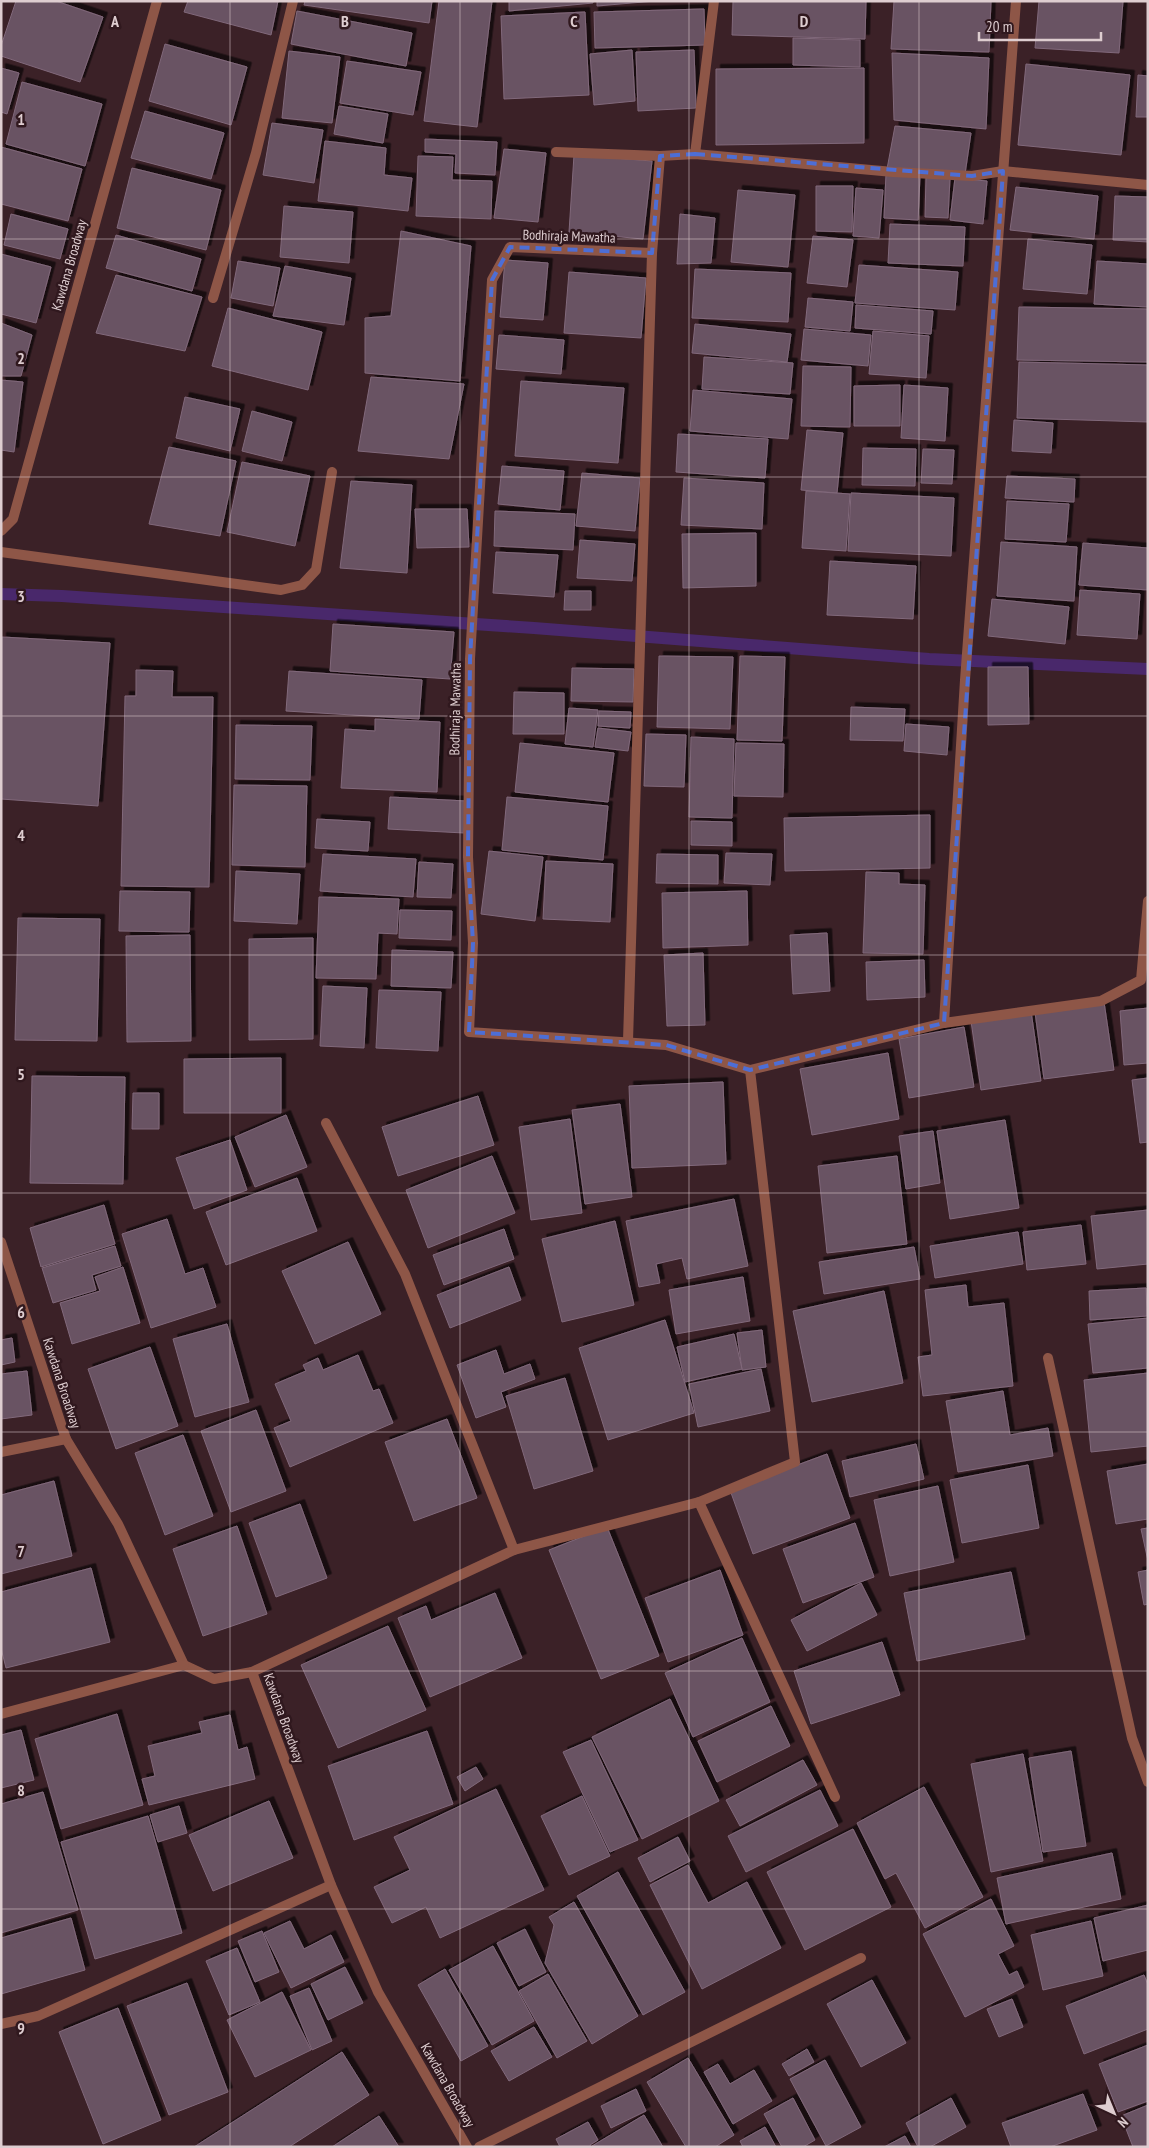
<svg xmlns="http://www.w3.org/2000/svg" width="1149" height="2148" font-family="'PT Sans Narrow',sans-serif">
<defs>
<filter id="shadow"><feDropShadow dx="4.5" dy="-4.5" stdDeviation="0" flood-color="#0009"/></filter>
</defs>
<rect width="100%" height="100%" fill="#3b2127"/>
<g fill="none" stroke-linecap="round" stroke-linejoin="round">
<polyline stroke="#49286b" stroke-width="12" points="1,594 62,596 534,628 929,659 1148,669"/>
</g>
<g fill="#695263" stroke="#81697b" filter="url(#shadow)">
<polygon points="16,1 56,1 103,17 80,82 1,56 1,46"/>
<polygon points="188,1 278,1 271,35 184,12"/>
<polygon points="305,1 432,1 429,23 304,5"/>
<polygon points="439,1 492,1 477,127 424,121"/>
<polygon points="509,1 593,1 593,3 509,11"/>
<polygon points="597,1 655,1 597,6"/>
<polygon points="733,1 866,1 865,39 732,35"/>
<polygon points="894,1 991,1 989,52 891,49"/>
<polygon points="1039,1 1123,1 1119,53 1035,48"/>
<polygon points="704,9 705,45 595,48 594,12"/>
<polygon points="297,11 412,33 406,66 291,44"/>
<polygon points="585,12 589,95 504,99 501,16"/>
<polygon points="793,38 860,40 860,67 793,65"/>
<polygon points="165,44 247,67 231,125 149,101"/>
<polygon points="632,50 635,101 594,105 590,54"/>
<polygon points="694,50 696,108 638,111 636,52"/>
<polygon points="289,51 340,57 332,123 282,118"/>
<polygon points="892,53 989,58 986,129 894,120"/>
<polygon points="347,61 421,72 413,115 340,103"/>
<polygon points="1026,64 1130,75 1121,155 1018,145"/>
<polygon points="1,68 19,73 7,114 1,112"/>
<polygon points="864,68 864,143 716,145 716,69"/>
<polygon points="1138,75 1148,76 1148,117 1136,117"/>
<polygon points="22,82 102,104 85,166 6,144"/>
<polygon points="339,106 388,114 383,143 334,134"/>
<polygon points="145,111 224,133 211,179 131,158"/>
<polygon points="272,123 323,130 314,183 263,175"/>
<polygon points="895,126 971,133 965,174 887,169"/>
<polygon points="425,139 497,142 495,175 455,173 456,154 425,152"/>
<polygon points="325,141 386,148 384,175 412,178 408,211 318,201"/>
<polygon points="1,147 82,169 68,221 1,204"/>
<polygon points="504,149 546,153 538,222 494,218"/>
<polygon points="574,155 652,161 643,239 569,232"/>
<polygon points="418,156 453,157 452,180 492,181 491,219 416,216"/>
<polygon points="132,168 221,190 206,250 117,228"/>
<polygon points="886,174 920,176 918,220 884,218"/>
<polygon points="926,177 950,178 948,218 925,217"/>
<polygon points="955,178 987,181 983,224 950,220"/>
<polygon points="816,186 853,186 852,232 816,231"/>
<polygon points="1016,187 1098,196 1094,239 1010,230"/>
<polygon points="856,188 883,190 879,238 853,236"/>
<polygon points="738,190 795,195 788,267 731,262"/>
<polygon points="1115,196 1148,197 1148,242 1113,240"/>
<polygon points="284,206 353,212 349,263 280,257"/>
<polygon points="11,214 68,229 60,259 4,245"/>
<polygon points="680,214 715,218 711,263 677,264"/>
<polygon points="890,224 965,227 963,266 888,263"/>
<polygon points="401,231 471,246 460,381 365,373 365,318 391,316"/>
<polygon points="116,235 201,259 192,291 106,268"/>
<polygon points="813,236 853,240 847,287 807,283"/>
<polygon points="1028,239 1092,245 1087,294 1023,289"/>
<polygon points="1,254 51,267 36,323 1,314"/>
<polygon points="505,260 548,263 543,320 500,317"/>
<polygon points="238,261 280,268 273,306 231,298"/>
<polygon points="1097,261 1148,264 1148,307 1094,304"/>
<polygon points="859,265 958,272 955,310 855,303"/>
<polygon points="285,266 351,278 344,325 273,316"/>
<polygon points="695,269 791,273 788,322 692,318"/>
<polygon points="569,272 646,278 641,338 564,333"/>
<polygon points="116,275 202,297 185,351 96,333"/>
<polygon points="808,298 853,302 850,331 805,327"/>
<polygon points="856,305 933,311 931,334 855,328"/>
<polygon points="1019,307 1148,309 1148,362 1017,360"/>
<polygon points="228,308 322,332 308,390 212,366"/>
<polygon points="1,323 32,335 21,376 1,376"/>
<polygon points="695,324 791,334 787,362 692,353"/>
<polygon points="804,329 871,335 868,366 801,360"/>
<polygon points="873,331 929,336 926,378 869,374"/>
<polygon points="499,335 564,340 561,374 496,369"/>
<polygon points="704,357 793,363 790,394 702,389"/>
<polygon points="1019,362 1148,365 1148,422 1017,418"/>
<polygon points="803,366 851,367 850,427 801,426"/>
<polygon points="371,377 464,384 449,459 358,451"/>
<polygon points="1,380 23,382 14,452 1,450"/>
<polygon points="521,381 624,388 618,463 515,456"/>
<polygon points="900,385 900,426 854,426 854,386"/>
<polygon points="904,385 948,388 945,441 901,438"/>
<polygon points="693,390 792,399 788,439 690,431"/>
<polygon points="185,397 240,409 230,451 176,438"/>
<polygon points="252,411 292,422 282,461 242,451"/>
<polygon points="1014,420 1053,423 1051,453 1012,451"/>
<polygon points="807,430 843,433 837,493 801,490"/>
<polygon points="678,434 768,439 765,478 676,472"/>
<polygon points="169,447 236,461 220,536 149,524"/>
<polygon points="863,448 916,449 915,486 862,485"/>
<polygon points="923,449 954,450 952,484 921,483"/>
<polygon points="242,462 310,476 295,546 227,532"/>
<polygon points="502,466 564,471 560,510 498,504"/>
<polygon points="582,473 640,478 635,531 576,526"/>
<polygon points="1007,476 1075,479 1074,502 1005,498"/>
<polygon points="684,478 764,483 762,529 681,525"/>
<polygon points="351,481 412,485 407,573 340,568"/>
<polygon points="806,491 850,494 846,551 802,548"/>
<polygon points="851,493 954,498 951,556 848,551"/>
<polygon points="1007,501 1069,504 1066,542 1005,539"/>
<polygon points="415,509 467,509 469,547 417,548"/>
<polygon points="495,511 575,514 573,550 494,546"/>
<polygon points="756,533 756,586 683,588 682,534"/>
<polygon points="580,540 635,544 632,581 577,578"/>
<polygon points="1001,542 1077,547 1074,601 997,596"/>
<polygon points="1083,543 1148,548 1148,590 1079,585"/>
<polygon points="496,552 558,555 554,597 493,593"/>
<polygon points="830,561 916,566 913,619 827,615"/>
<polygon points="1080,590 1140,594 1137,639 1077,635"/>
<polygon points="565,591 591,591 591,610 564,610"/>
<polygon points="992,599 1069,607 1065,644 988,636"/>
<polygon points="333,624 454,632 450,679 330,671"/>
<polygon points="2,637 110,643 98,806 1,799"/>
<polygon points="659,656 733,657 730,729 657,727"/>
<polygon points="740,656 785,657 782,741 737,740"/>
<polygon points="988,667 1028,667 1029,724 988,725"/>
<polygon points="572,668 634,669 633,702 571,701"/>
<polygon points="136,670 173,671 172,697 213,697 209,887 121,886 125,696 136,696"/>
<polygon points="289,671 422,680 419,719 286,711"/>
<polygon points="514,692 564,693 564,734 513,734"/>
<polygon points="851,707 905,709 903,741 850,740"/>
<polygon points="569,708 598,710 593,747 565,744"/>
<polygon points="599,711 631,712 630,728 598,726"/>
<polygon points="375,719 440,722 437,792 341,788 345,729 375,731"/>
<polygon points="906,724 949,727 947,755 904,751"/>
<polygon points="236,725 312,726 310,780 235,779"/>
<polygon points="598,728 631,732 628,751 595,747"/>
<polygon points="646,734 686,735 684,787 644,786"/>
<polygon points="691,737 734,739 732,818 689,817"/>
<polygon points="520,743 614,753 608,802 515,792"/>
<polygon points="736,743 784,744 783,797 734,796"/>
<polygon points="234,785 307,786 305,867 232,865"/>
<polygon points="390,797 466,801 464,833 388,829"/>
<polygon points="507,797 608,806 603,860 502,850"/>
<polygon points="930,815 930,868 785,871 784,818"/>
<polygon points="317,819 370,822 368,851 315,848"/>
<polygon points="691,821 732,822 732,846 691,845"/>
<polygon points="489,851 543,857 535,921 481,914"/>
<polygon points="726,853 772,854 770,885 724,883"/>
<polygon points="323,854 416,859 413,897 320,891"/>
<polygon points="657,854 718,855 718,884 656,883"/>
<polygon points="546,861 613,864 610,922 543,919"/>
<polygon points="419,862 453,864 451,898 417,897"/>
<polygon points="236,871 300,874 297,924 234,921"/>
<polygon points="866,872 899,873 899,884 925,885 923,954 863,953"/>
<polygon points="120,891 190,892 189,932 119,931"/>
<polygon points="747,891 748,945 663,948 662,893"/>
<polygon points="319,897 399,899 397,934 378,933 376,979 316,978"/>
<polygon points="400,910 452,911 451,940 399,938"/>
<polygon points="18,918 100,919 97,1041 15,1040"/>
<polygon points="827,933 830,991 793,994 790,935"/>
<polygon points="190,935 191,1041 127,1042 126,936"/>
<polygon points="313,938 313,1039 249,1040 249,939"/>
<polygon points="392,950 453,952 451,988 391,986"/>
<polygon points="703,953 705,1025 667,1026 664,955"/>
<polygon points="924,960 925,997 867,1000 866,962"/>
<polygon points="323,986 367,988 364,1048 320,1046"/>
<polygon points="379,990 441,992 438,1051 376,1048"/>
<polygon points="1104,1002 1114,1070 1044,1079 1035,1012"/>
<polygon points="1148,1008 1148,1063 1124,1065 1120,1011"/>
<polygon points="1031,1011 1041,1081 981,1090 971,1021"/>
<polygon points="964,1027 974,1087 909,1098 899,1039"/>
<polygon points="888,1053 899,1119 812,1135 800,1069"/>
<polygon points="281,1058 281,1113 184,1113 184,1059"/>
<polygon points="32,1076 125,1077 123,1184 30,1183"/>
<polygon points="1148,1078 1148,1142 1140,1143 1132,1080"/>
<polygon points="723,1082 726,1164 632,1168 629,1086"/>
<polygon points="133,1093 159,1093 159,1129 132,1129"/>
<polygon points="478,1096 494,1145 398,1176 382,1127"/>
<polygon points="620,1104 632,1197 585,1204 572,1110"/>
<polygon points="286,1115 307,1167 255,1187 235,1137"/>
<polygon points="570,1119 582,1213 531,1220 519,1127"/>
<polygon points="1005,1120 1019,1208 950,1219 937,1131"/>
<polygon points="933,1131 940,1183 906,1189 899,1136"/>
<polygon points="230,1140 247,1190 194,1209 176,1158"/>
<polygon points="492,1156 515,1213 428,1248 406,1190"/>
<polygon points="897,1156 907,1244 827,1253 818,1166"/>
<polygon points="297,1178 317,1231 226,1265 206,1212"/>
<polygon points="734,1199 748,1266 687,1279 682,1258 656,1264 660,1283 639,1287 626,1221"/>
<polygon points="104,1205 115,1244 41,1267 30,1228"/>
<polygon points="1148,1210 1148,1264 1097,1269 1091,1216"/>
<polygon points="167,1219 185,1274 203,1268 216,1307 151,1328 122,1234"/>
<polygon points="615,1221 634,1305 562,1322 542,1239"/>
<polygon points="1081,1225 1086,1264 1027,1270 1023,1232"/>
<polygon points="504,1229 514,1259 444,1285 433,1255"/>
<polygon points="1018,1232 1023,1264 935,1278 930,1246"/>
<polygon points="348,1242 381,1314 315,1344 282,1271"/>
<polygon points="115,1246 121,1266 92,1275 96,1290 53,1303 42,1268"/>
<polygon points="914,1247 920,1279 824,1294 819,1262"/>
<polygon points="123,1267 140,1323 72,1344 60,1303 100,1291 95,1277"/>
<polygon points="509,1267 521,1300 450,1328 437,1295"/>
<polygon points="743,1277 750,1321 676,1334 669,1290"/>
<polygon points="966,1285 968,1307 1004,1303 1013,1386 923,1396 918,1357 932,1355 925,1290"/>
<polygon points="1146,1288 1147,1316 1090,1320 1089,1291"/>
<polygon points="884,1291 903,1383 812,1402 793,1311"/>
<polygon points="1148,1318 1148,1368 1093,1373 1088,1324"/>
<polygon points="665,1320 694,1413 608,1440 579,1348"/>
<polygon points="227,1324 249,1402 195,1417 173,1339"/>
<polygon points="762,1330 766,1367 742,1370 737,1333"/>
<polygon points="734,1334 742,1369 685,1382 677,1347"/>
<polygon points="12,1338 15,1362 1,1365 1,1340"/>
<polygon points="150,1347 178,1426 116,1449 88,1369"/>
<polygon points="496,1350 504,1374 530,1364 535,1379 501,1392 506,1407 476,1418 457,1365"/>
<polygon points="358,1355 373,1391 379,1389 393,1423 290,1467 274,1428 291,1421 275,1384 306,1371 303,1365 318,1358 323,1370"/>
<polygon points="761,1369 770,1411 698,1427 689,1384"/>
<polygon points="27,1371 32,1415 1,1419 1,1374"/>
<polygon points="1148,1373 1148,1446 1091,1452 1084,1380"/>
<polygon points="565,1378 593,1471 534,1489 506,1396"/>
<polygon points="1003,1391 1010,1435 1048,1428 1053,1456 958,1472 946,1401"/>
<polygon points="256,1410 286,1491 231,1512 201,1431"/>
<polygon points="447,1419 477,1498 414,1521 385,1442"/>
<polygon points="183,1435 213,1516 165,1535 135,1453"/>
<polygon points="916,1444 924,1479 850,1497 842,1461"/>
<polygon points="827,1454 850,1518 753,1554 730,1490"/>
<polygon points="1148,1464 1148,1519 1116,1524 1107,1471"/>
<polygon points="1028,1465 1039,1528 962,1543 950,1480"/>
<polygon points="54,1481 72,1556 1,1574 1,1495"/>
<polygon points="938,1486 954,1562 890,1576 874,1500"/>
<polygon points="300,1504 327,1578 276,1597 249,1523"/>
<polygon points="855,1523 874,1577 803,1603 783,1549"/>
<polygon points="237,1526 267,1614 203,1636 173,1549"/>
<polygon points="607,1527 659,1656 601,1679 549,1550"/>
<polygon points="1148,1528 1148,1561 1141,1529"/>
<polygon points="91,1568 110,1642 6,1668 1,1648 1,1592"/>
<polygon points="720,1570 743,1635 668,1662 645,1598"/>
<polygon points="1148,1570 1148,1604 1144,1605 1138,1572"/>
<polygon points="1011,1572 1025,1639 917,1661 904,1593"/>
<polygon points="861,1583 877,1615 807,1651 791,1620"/>
<polygon points="495,1593 522,1658 430,1697 398,1618 426,1606 431,1620"/>
<polygon points="388,1626 426,1710 338,1748 301,1665"/>
<polygon points="742,1638 770,1702 693,1737 665,1673"/>
<polygon points="882,1642 900,1695 811,1724 794,1671"/>
<polygon points="670,1699 719,1801 642,1839 592,1737"/>
<polygon points="771,1706 790,1746 717,1782 698,1741"/>
<polygon points="117,1714 143,1805 61,1829 35,1739"/>
<polygon points="230,1715 238,1750 247,1747 255,1779 149,1805 142,1779 155,1776 148,1746 202,1733 199,1722"/>
<polygon points="21,1730 34,1780 1,1788 1,1735"/>
<polygon points="427,1731 453,1804 354,1840 328,1766"/>
<polygon points="591,1740 638,1840 610,1852 563,1752"/>
<polygon points="1071,1751 1086,1846 1043,1852 1029,1758"/>
<polygon points="1023,1754 1043,1861 991,1872 971,1764"/>
<polygon points="803,1760 817,1785 740,1826 726,1800"/>
<polygon points="476,1767 483,1779 465,1791 457,1777"/>
<polygon points="924,1787 983,1897 925,1928 896,1873 885,1879 857,1823"/>
<polygon points="496,1789 544,1890 440,1938 426,1907 392,1923 374,1887 410,1870 394,1837"/>
<polygon points="820,1790 838,1826 746,1872 728,1836"/>
<polygon points="43,1792 78,1910 1,1933 1,1804"/>
<polygon points="582,1796 610,1856 569,1875 541,1816"/>
<polygon points="269,1801 293,1858 213,1891 189,1835"/>
<polygon points="179,1806 187,1833 158,1842 150,1815"/>
<polygon points="148,1816 182,1933 95,1959 61,1842"/>
<polygon points="853,1829 891,1907 805,1950 767,1872"/>
<polygon points="678,1837 690,1861 650,1882 638,1858"/>
<polygon points="1112,1853 1121,1899 1006,1924 997,1878"/>
<polygon points="688,1865 708,1903 747,1882 781,1948 702,1989 650,1885"/>
<polygon points="618,1872 685,1992 643,2015 577,1896"/>
<polygon points="991,1899 1014,1946 998,1954 1009,1975 1017,1971 1024,1987 965,2017 923,1934"/>
<polygon points="574,1902 638,2016 592,2044 545,1963 554,1925 549,1917"/>
<polygon points="1148,1905 1148,1950 1103,1961 1094,1918"/>
<polygon points="71,1918 85,1970 1,1994 1,1938"/>
<polygon points="290,1921 304,1949 331,1935 344,1962 291,1988 264,1933"/>
<polygon points="1091,1921 1103,1976 1043,1990 1031,1935"/>
<polygon points="525,1929 546,1972 519,1986 497,1943"/>
<polygon points="262,1931 279,1972 255,1982 238,1941"/>
<polygon points="493,1946 534,2021 492,2045 449,1970"/>
<polygon points="237,1948 260,2002 229,2015 206,1961"/>
<polygon points="345,1967 363,2003 328,2020 311,1984"/>
<polygon points="445,1969 488,2046 461,2061 418,1985"/>
<polygon points="548,1974 587,2041 557,2058 519,1991"/>
<polygon points="1144,1975 1148,1985 1148,2029 1084,2054 1066,2006"/>
<polygon points="872,1980 906,2043 861,2067 827,2004"/>
<polygon points="187,1983 228,2092 169,2115 127,2006"/>
<polygon points="309,1988 332,2041 312,2050 290,1996"/>
<polygon points="282,1992 311,2050 255,2077 227,2020"/>
<polygon points="1012,1999 1023,2027 999,2037 987,2009"/>
<polygon points="118,2008 161,2120 103,2144 59,2032"/>
<polygon points="534,2027 552,2057 509,2081 491,2051"/>
<polygon points="1148,2045 1148,2101 1118,2112 1099,2064"/>
<polygon points="807,2049 814,2062 789,2076 782,2064"/>
<polygon points="342,2052 369,2095 289,2147 194,2147"/>
<polygon points="688,2058 734,2135 715,2147 686,2147 647,2082"/>
<polygon points="825,2060 861,2127 826,2146 790,2079"/>
<polygon points="718,2064 730,2084 754,2070 772,2101 733,2124 704,2072"/>
<polygon points="636,2089 646,2111 611,2128 601,2106"/>
<polygon points="1083,2094 1097,2130 1050,2147 1011,2147 1002,2123"/>
<polygon points="793,2098 815,2140 803,2147 782,2147 764,2114"/>
<polygon points="951,2098 966,2127 930,2147 918,2147 906,2123"/>
<polygon points="1148,2105 1148,2147 1133,2147 1121,2116"/>
<polygon points="644,2115 663,2147 592,2147 592,2146"/>
<polygon points="379,2116 399,2147 332,2147"/>
<polygon points="588,2122 598,2140 590,2145 591,2147 560,2147 556,2139"/>
<polygon points="765,2127 776,2147 743,2147 740,2141"/>
<polygon points="905,2136 911,2147 884,2147"/>
</g>
<g fill="none" stroke-linecap="round" stroke-linejoin="round">
<g stroke="#8e5647" stroke-width="10">
<polyline points="556,152 660,156 695,154 893,172 972,176 1003,171 1148,185"/>
<polyline points="695,154 714,1"/>
<polyline points="652,253 510,247 492,280 470,659 468,857 473,943 469,1032 666,1045 750,1070"/>
<polyline points="213,298 256,153 293,1"/>
<polyline points="1,531 13,519 157,1"/>
<polyline points="1,552 281,590 302,585 316,570 332,472"/>
<polyline points="944,1023 965,680 1016,1"/>
<polyline points="628,1041 652,253 660,156"/>
<polyline points="750,1070 944,1023 1101,1001 1141,980 1148,901"/>
<polyline points="326,1123 405,1274 514,1550"/>
<polyline points="1,1242 66,1439 118,1524 184,1665 214,1679 252,1672 514,1550 699,1502 795,1462 750,1070"/>
<polyline points="1048,1358 1132,1738 1148,1782"/>
<polyline points="1,1452 66,1439"/>
<polyline points="699,1502 835,1797"/>
<polyline points="252,1672 331,1885 378,1992 467,2147"/>
<polyline points="1,1714 184,1665"/>
<polyline points="1,2024 38,2016 331,1885"/>
<polyline points="479,2147 861,1958"/>
</g>
</g>
<path fill="none" stroke="#4d6ed6" stroke-width="4" stroke-dasharray="10 6" stroke-linejoin="round" d="M 695,154 L 972,176 L 1003,171 L 944,1023 L 750,1070 L 666,1045 L 469,1032 L 473,943 L 468,857 L 470,659 L 492,280 L 510,247 L 652,253 L 660,156 Z"/>
<path fill="none" stroke="#decdd0" stroke-width="1" stroke-opacity="0.55" d="M 230,1 L 230,2147M 460,1 L 460,2147M 689,1 L 689,2147M 919,1 L 919,2147M 1,239 L 1148,239M 1,477 L 1148,477M 1,716 L 1148,716M 1,955 L 1148,955M 1,1193 L 1148,1193M 1,1432 L 1148,1432M 1,1671 L 1148,1671M 1,1909 L 1148,1909"/>
<g text-anchor="middle" dominant-baseline="central" stroke-width="5" stroke-linejoin="round" paint-order="stroke">
<g font-size="14" fill="#decdd0" stroke="#30181e">
<text transform="translate(569 236) rotate(2)">Bodhiraja Mawatha</text>
<text transform="translate(69 265) rotate(-74)">Kawdana Broadway</text>
<text transform="translate(455 709) rotate(-89)">Bodhiraja Mawatha</text>
<text transform="translate(62 1383) rotate(72)">Kawdana Broadway</text>
<text transform="translate(284 1718) rotate(70)">Kawdana Broadway</text>
<text transform="translate(448 2085) rotate(60)">Kawdana Broadway</text>
</g>
</g>
<g font-size="16" text-anchor="middle" font-weight="bold" fill="#decdd0" stroke="#30181e" stroke-width="5" stroke-linejoin="round" paint-order="stroke">
<text x="115" y="27">A</text>
<text x="345" y="27">B</text>
<text x="574" y="27">C</text>
<text x="804" y="27">D</text>
<text x="21" y="125">1</text>
<text x="21" y="364">2</text>
<text x="21" y="602">3</text>
<text x="21" y="841">4</text>
<text x="21" y="1080">5</text>
<text x="21" y="1318">6</text>
<text x="21" y="1557">7</text>
<text x="21" y="1796">8</text>
<text x="21" y="2034">9</text>
</g>
<rect width="1149" height="2148" fill="none" stroke="#decdd0" stroke-width="5"/>
<g transform="translate(1114 2113) rotate(136)" stroke="#30181e" stroke-width="4" paint-order="stroke">
<path d="M0-4L9 19L0 12L-9 19Z" fill="#decdd0"/>
<text y="-8" font-size="14" font-weight="bold" text-anchor="middle" fill="#decdd0">N</text>
</g>
<path d="M979 32v8h122v-8" fill="none" stroke="#decdd0" stroke-width="2.5"/>
<text x="986" y="32" font-size="15" fill="#decdd0" stroke="#30181e" stroke-width="4" paint-order="stroke">20 m</text>
</svg>
